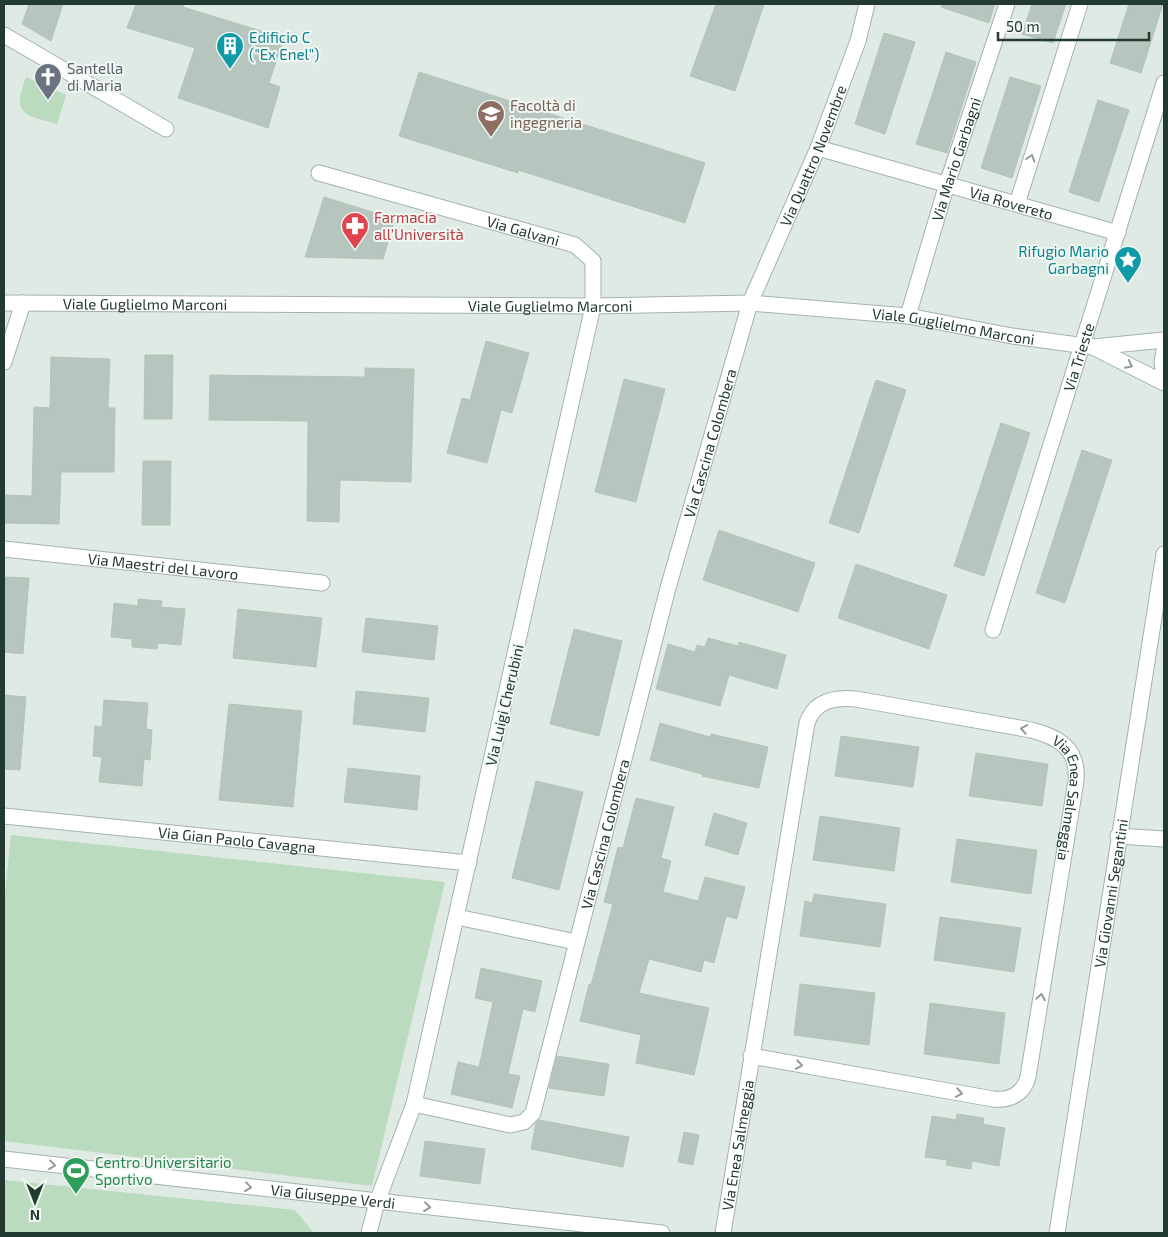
<svg xmlns="http://www.w3.org/2000/svg" width="1168" height="1237" font-family="'Exo 2',sans-serif">
<rect width="100%" height="100%" fill="#e0eae4"/>
<g fill="#badbbd">
<path d="M 26,77 L 66,95 L 57,124 C 22,114 12,115 26,77 Z"/>
<polygon points="11,835 445,882 372,1186 4,1141 4,902"/>
<polygon points="4,1180 295,1210 314,1233 4,1233"/>
</g>
<g fill="#b6c5bd" stroke="#b3c4ba">
<polygon points="29,4 63,4 51,41 22,24"/>
<polygon points="136,4 184,4 183,7 284,38 269,83 280,87 268,128 178,98 195,48 127,28"/>
<polygon points="716,4 764,4 735,91 690,76"/>
<polygon points="942,4 995,4 989,23 941,7"/>
<polygon points="1032,4 1066,4 1053,43 1022,34"/>
<polygon points="1129,4 1163,4 1141,73 1110,63"/>
<polygon points="884,33 915,42 885,134 855,124"/>
<polygon points="946,52 976,62 947,153 916,144"/>
<polygon points="419,72 705,163 685,223 518,170 518,173 399,136"/>
<polygon points="1010,77 1041,86 1012,178 981,168"/>
<polygon points="1098,100 1129,110 1099,202 1069,192"/>
<polygon points="324,197 395,219 383,259 305,257"/>
<polygon points="486,341 529,353 512,413 501,410 487,463 447,453 462,398 470,400"/>
<polygon points="145,355 173,355 172,419 144,419"/>
<polygon points="51,357 110,359 108,408 115,408 114,472 61,472 59,524 4,523 4,495 32,496 34,407 50,408"/>
<polygon points="365,368 414,369 411,482 340,480 339,522 307,521 308,421 209,420 210,375 365,377"/>
<polygon points="624,379 665,389 636,502 595,492"/>
<polygon points="876,380 906,390 859,533 829,523"/>
<polygon points="1001,423 1030,433 984,576 954,566"/>
<polygon points="1082,450 1112,460 1065,603 1036,593"/>
<polygon points="143,461 171,461 170,525 142,525"/>
<polygon points="719,530 815,563 798,612 703,580"/>
<polygon points="856,564 947,595 929,649 838,618"/>
<polygon points="4,577 29,578 23,654 4,652"/>
<polygon points="138,599 162,601 161,607 185,609 181,645 158,643 157,649 132,647 132,639 111,637 114,603 138,606"/>
<polygon points="238,609 322,618 316,667 233,658"/>
<polygon points="366,618 438,626 434,660 362,652"/>
<polygon points="574,629 622,641 599,736 550,724"/>
<polygon points="708,638 738,646 739,642 786,655 777,689 729,675 720,706 656,689 668,644 695,652 697,645 705,647"/>
<polygon points="356,691 429,698 425,732 353,724"/>
<polygon points="4,695 26,697 20,770 4,769"/>
<polygon points="104,700 148,703 146,729 152,730 150,760 144,759 142,786 99,782 102,757 93,756 95,726 102,727"/>
<polygon points="229,704 302,711 293,807 219,800"/>
<polygon points="660,723 710,737 711,734 768,747 759,788 702,776 702,774 650,760"/>
<polygon points="841,736 919,747 913,787 835,776"/>
<polygon points="976,753 1048,764 1042,806 969,796"/>
<polygon points="348,768 420,776 417,810 344,802"/>
<polygon points="536,781 583,792 559,890 512,878"/>
<polygon points="636,798 674,807 661,858 671,861 663,892 698,901 705,877 745,887 737,919 726,916 714,963 704,960 701,972 649,959 639,993 709,1008 694,1075 636,1063 641,1035 580,1021 589,984 591,985 613,904 604,902 618,847 623,848"/>
<polygon points="714,813 747,823 738,855 705,845"/>
<polygon points="820,816 900,828 894,871 813,860"/>
<polygon points="957,839 1037,850 1031,894 951,882"/>
<polygon points="814,894 886,904 880,947 800,936 805,901 812,903"/>
<polygon points="940,917 1021,928 1014,972 934,960"/>
<polygon points="481,968 542,981 535,1012 523,1009 508,1074 520,1076 512,1108 451,1094 458,1062 479,1067 493,1002 475,998"/>
<polygon points="800,984 875,993 869,1045 794,1035"/>
<polygon points="930,1003 1005,1013 999,1064 924,1054"/>
<polygon points="557,1056 609,1064 604,1096 549,1088"/>
<polygon points="957,1114 984,1118 983,1124 1005,1128 999,1166 972,1161 971,1169 946,1165 947,1160 925,1157 932,1116 956,1120"/>
<polygon points="539,1120 629,1137 623,1167 531,1149 536,1123"/>
<polygon points="684,1132 699,1135 693,1165 678,1162"/>
<polygon points="425,1141 485,1149 480,1184 420,1176"/>
</g>
<g fill="none" stroke-linecap="round" stroke-linejoin="round">
<defs>
<g id="minor">
<polyline points="4,35 166,129"/>
<path id="s1" d="M 818,148 L 1118,233"/>
<path id="s2" d="M 319,173 L 575,245 L 593,261 L 593,306 L 414,1104"/>
<polyline points="1017,204 1080,4"/>
<path id="s3" d="M 908,316 L 947,184 L 1007,4"/>
<polyline points="4,362 23,303"/>
<path id="s4" d="M 4,549 L 322,583"/>
<path id="s5" d="M 993,630 L 1164,83"/>
<path id="s6" d="M 4,816 L 469,863"/>
<polyline points="1118,836 1164,839"/>
<polyline points="457,917 576,942"/>
<path id="s7" d="M 4,1159 L 662,1233"/>
<path id="s8" d="M 369,1233 L 377,1202 L 414,1104 L 510,1125 L 524,1122 L 533,1113 L 668,588 L 750,303 L 818,148 L 858,41 L 867,4"/>
<path id="s9" d="M 723,1233 L 807,723 C 815,700 835,697 856,699 L 1031,730 C 1059,737 1079,749 1076,781 L 1028,1077 C 1024,1094 1009,1101 993,1099 L 751,1056"/>
<path id="s10" d="M 1057,1233 L 1164,554"/>
</g>
<g id="tertiary">
<path id="s11" d="M 4,303 L 593,306 L 750,303 L 908,316 L 1012,336 L 1093,347 L 1164,340"/>
<polyline points="1093,347 1164,383"/>
<polyline points="1164,351 1162,362 1164,377"/>
</g>
</defs>
<use href="#minor" stroke="#a3b2aa" stroke-width="17"/>
<use href="#tertiary" stroke="#a3b2aa" stroke-width="17"/>
<use href="#minor" stroke="#fff" stroke-width="15"/>
<use href="#tertiary" stroke="#fff" stroke-width="15"/>
</g>
<defs><path id="oneway-chevron" d="M-2-3.5L2.5 0L-2 3.5" fill="none" stroke-width="1.6" stroke-linecap="round" stroke-linejoin="round" transform="scale(1.25)"/></defs>
<g stroke="#909c97">
<use href="#oneway-chevron" transform="translate(1031 158) rotate(-72)"/>
<use href="#oneway-chevron" transform="translate(1129 365) rotate(27)"/>
<use href="#oneway-chevron" transform="translate(1024 729) rotate(-170)"/>
<use href="#oneway-chevron" transform="translate(1041 997) rotate(-81)"/>
<use href="#oneway-chevron" transform="translate(799 1065) rotate(10)"/>
<use href="#oneway-chevron" transform="translate(959 1093) rotate(10)"/>
<use href="#oneway-chevron" transform="translate(52 1165) rotate(7)"/>
<use href="#oneway-chevron" transform="translate(248 1187) rotate(7)"/>
<use href="#oneway-chevron" transform="translate(427 1207) rotate(6)"/>
</g>
<defs>
<symbol id="building-pin" viewBox="-11 -11 22 30"><path d="M0 17L-7.5 6A9.5 9.5 0 1 1 7.5 6Z" fill="#0f9aa8" stroke="#f1f7f3"/><path d="M-4-6H4V6H1V3H-1V6H-4ZM-2.5-4.3h1.7v1.8h-1.7ZM.8-4.3h1.7v1.8H.8ZM-2.5-1h1.7V.8h-1.7ZM.8-1h1.7V.8H.8Z" fill="#fff"/></symbol>
<symbol id="church-pin" viewBox="-11 -11 22 30"><path d="M0 17L-7.5 6A9.5 9.5 0 1 1 7.5 6Z" fill="#6b7280" stroke="#f1f7f3"/><path d="M-1.2-6h2.4v3.5h3.3v2.4h-3.3V6h-2.4V-.1h-3.3v-2.4h3.3Z" fill="#fff"/></symbol>
<symbol id="university-pin" viewBox="-11 -11 22 30"><path d="M0 17L-7.5 6A9.5 9.5 0 1 1 7.5 6Z" fill="#8d6e63" stroke="#f1f7f3"/><path d="M0-5L7-2L0 1L-7-2ZM-4 1L0 2.5L4 1V4Q0 6-4 4Z" fill="#fff"/></symbol>
<symbol id="pharmacy-pin" viewBox="-11 -11 22 30"><path d="M0 17L-7.5 6A9.5 9.5 0 1 1 7.5 6Z" fill="#e0444e" stroke="#f1f7f3"/><path d="M-2-6h4v4h4v4h-4v4h-4v-4h-4v-4h4Z" fill="#fff"/></symbol>
<symbol id="sight-pin" viewBox="-11 -11 22 30"><path d="M0 17L-7.5 6A9.5 9.5 0 1 1 7.5 6Z" fill="#0f9aa8" stroke="#f1f7f3"/><path d="M0-6L1.8-2.2L6-1.7L2.9 1.2L3.7 5.4L0 3.3L-3.7 5.4L-2.9 1.2L-6-1.7L-1.8-2.2Z" fill="#fff"/></symbol>
<symbol id="stadium-pin" viewBox="-11 -11 22 30"><path d="M0 17L-7.5 6A9.5 9.5 0 1 1 7.5 6Z" fill="#2e9e5b" stroke="#f1f7f3"/><path d="M0-5a6.5 5 0 1 0 0 10a6.5 5 0 1 0 0-10ZM-3.5-1.8h7v3.6h-7Z" fill="#fff"/></symbol>
</defs>
<g fill-rule="evenodd">
<use href="#building-pin" x="214" y="30" width="32" height="43"/>
<use href="#church-pin" x="32" y="61" width="32" height="43"/>
<use href="#university-pin" x="475" y="98" width="32" height="43"/>
<use href="#pharmacy-pin" x="339" y="210" width="32" height="43"/>
<use href="#sight-pin" x="1112" y="244" width="32" height="43"/>
<use href="#stadium-pin" x="60" y="1155" width="32" height="43"/>
</g>
<g text-anchor="middle" dominant-baseline="central" stroke-width="4" stroke-linejoin="round" paint-order="stroke">
<g font-size="15" fill="#0d838f" stroke="#f1f7f3" text-anchor="start">
<text x="249" y="37">Edificio C<tspan x="249" dy="17">("Ex Enel")</tspan></text>
<text x="1109" y="251" text-anchor="end">Rifugio Mario<tspan x="1109" dy="17">Garbagni</tspan></text>
</g>
<g font-size="15" fill="#5b616d" stroke="#f1f7f3" text-anchor="start">
<text x="67" y="68">Santella<tspan x="67" dy="17">di Maria</tspan></text>
</g>
<g font-size="15" fill="#785e54" stroke="#f1f7f3" text-anchor="start">
<text x="510" y="105">Facoltà di<tspan x="510" dy="17">ingegneria</tspan></text>
</g>
<g font-size="15" fill="#223a2f" stroke="#f1f7f3">
<text stroke="none"><textPath href="#s8" startOffset="1261">Via Quattro Novembre</textPath></text>
<text stroke="none"><textPath href="#s3" startOffset="164">Via Mario Garbagni</textPath></text>
<text stroke="none"><textPath href="#s1" startOffset="201">Via Rovereto</textPath></text>
<text stroke="none"><textPath href="#s2" startOffset="212">Via Galvani</textPath></text>
<text stroke="none"><textPath href="#s11" startOffset="141">Viale Guglielmo Marconi</textPath></text>
<text stroke="none"><textPath href="#s11" startOffset="546">Viale Guglielmo Marconi</textPath></text>
<text stroke="none"><textPath href="#s11" startOffset="951">Viale Guglielmo Marconi</textPath></text>
<text stroke="none"><textPath href="#s5" startOffset="286">Via Trieste</textPath></text>
<text stroke="none"><textPath href="#s8" startOffset="955">Via Cascina Colombera</textPath></text>
<text stroke="none"><textPath href="#s4" startOffset="160">Via Maestri del Lavoro</textPath></text>
<text transform="translate(504 705) rotate(-77)">Via Luigi Cherubini</text>
<text stroke="none"><textPath href="#s9" startOffset="845">Via Enea Salmeggia</textPath></text>
<text stroke="none"><textPath href="#s8" startOffset="550">Via Cascina Colombera</textPath></text>
<text stroke="none"><textPath href="#s6" startOffset="234">Via Gian Paolo Cavagna</textPath></text>
<text stroke="none"><textPath href="#s10" startOffset="344">Via Giovanni Segantini</textPath></text>
<text stroke="none"><textPath href="#s9" startOffset="89">Via Enea Salmeggia</textPath></text>
<text stroke="none"><textPath href="#s7" startOffset="331">Via Giuseppe Verdi</textPath></text>
</g>
<g font-size="15" fill="#be3a42" stroke="#f1f7f3" text-anchor="start">
<text x="374" y="217">Farmacia<tspan x="374" dy="17">all'Università</tspan></text>
</g>
<g font-size="15" fill="#27864d" stroke="#f1f7f3" text-anchor="start">
<text x="95" y="1162">Centro Universitario<tspan x="95" dy="17">Sportivo</tspan></text>
</g>
</g>
<rect width="1168" height="1237" fill="none" stroke="#223a2f" stroke-width="10"/>
<g transform="translate(35 1202) rotate(180)" stroke="#f1f7f3" stroke-width="4" paint-order="stroke">
<path d="M0-4L9 19L0 12L-9 19Z" fill="#223a2f"/>
<text y="-8" font-size="14" font-weight="bold" text-anchor="middle" fill="#223a2f">N</text>
</g>
<path d="M998 32v8h151v-8" fill="none" stroke="#223a2f" stroke-width="2.5"/>
<text x="1006" y="32" font-size="15" fill="#223a2f" stroke="#f1f7f3" stroke-width="4" paint-order="stroke">50 m</text>
</svg>
